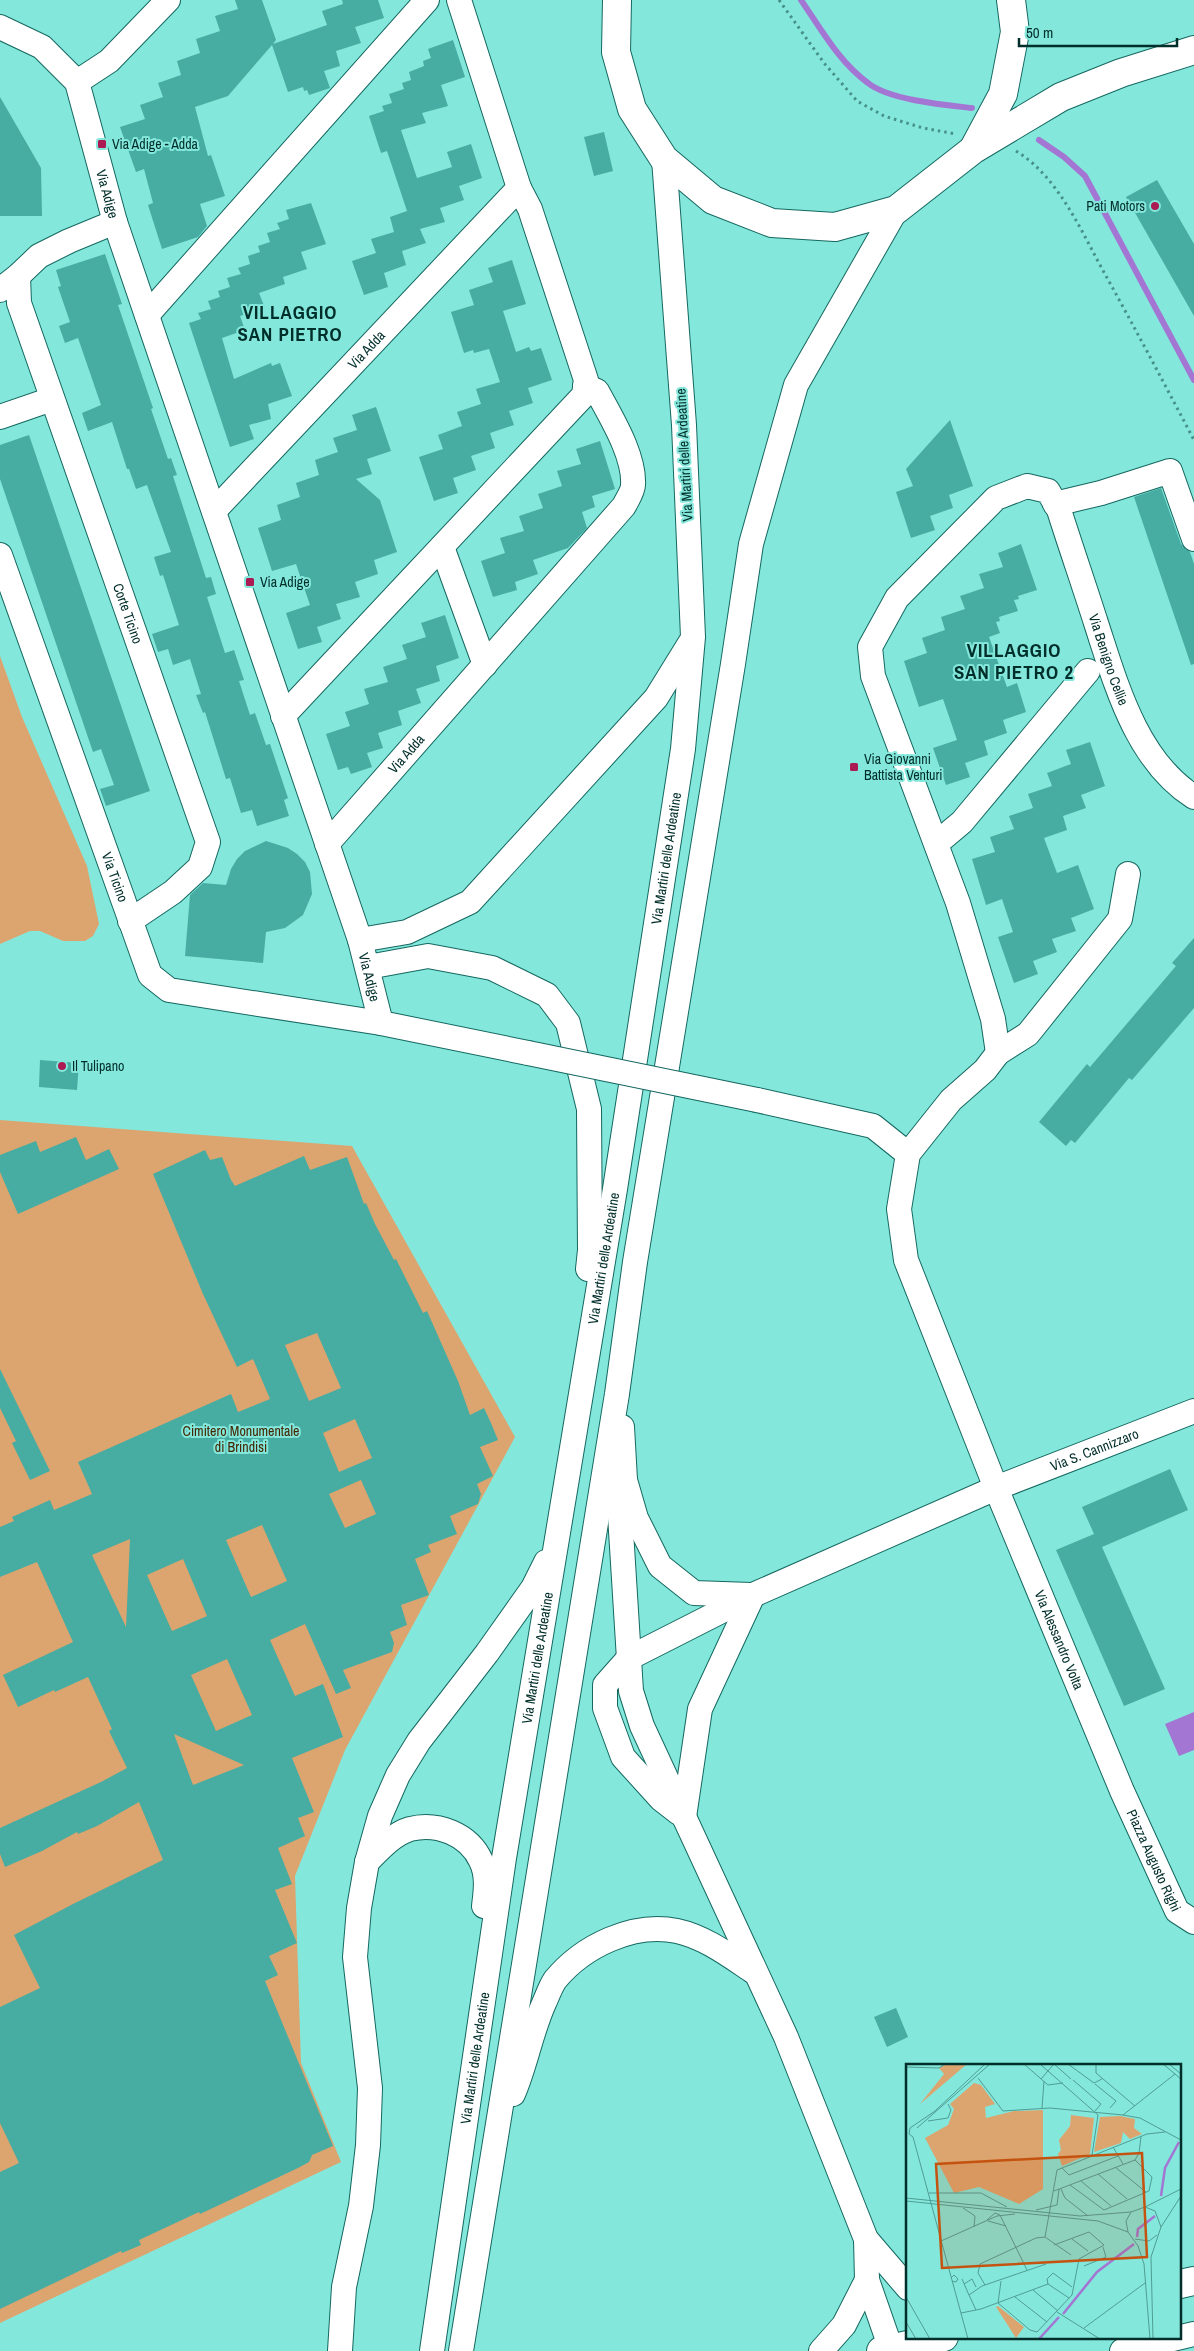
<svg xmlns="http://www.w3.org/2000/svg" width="1194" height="2351" font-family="'Archivo Narrow',sans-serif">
<rect width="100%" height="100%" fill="#84e7db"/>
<g fill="#dca56f">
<polygon points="0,656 22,717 87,866 99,924 93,936 85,941 63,941 40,931 30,931 0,944"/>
<polygon points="0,1120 352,1146 515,1437 345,1750 295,1876 301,2063 341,2162 0,2323"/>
</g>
<polygon fill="#a276d2" points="1194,1712 1194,1750 1179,1756 1165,1724"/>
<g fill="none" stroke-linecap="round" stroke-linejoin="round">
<g stroke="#a276d2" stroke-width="6">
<path d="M 801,0 C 821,29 839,62 868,83 C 889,100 945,105 972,108"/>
<polyline points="1039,140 1064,157 1085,176 1194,380"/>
</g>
</g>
<g fill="#47aca1" fill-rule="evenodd">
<polygon points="235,0 262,0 276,40 273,44 327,25 322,11 343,4 342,0 378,0 384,18 355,27 361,43 336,51 340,66 324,71 330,88 309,95 307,90 304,91 303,87 288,92 272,45 228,96 195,107 208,156 211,155 225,196 200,204 207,226 198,237 162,249 148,205 153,203 144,169 136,172 120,127 145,119 140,105 163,97 158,83 181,75 177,61 200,53 196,39 220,31 215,16 238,9"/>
<polygon points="453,40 465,77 441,85 448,106 422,113 426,123 401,130 417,178 452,167 447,152 471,144 482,178 459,186 464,200 440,208 445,222 420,229 426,243 402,251 406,265 384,273 388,287 364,295 352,261 376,253 371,239 394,232 390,217 407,211 387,151 381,153 369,116 384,111 382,106 392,103 389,94 404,89 402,83 411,80 409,72 424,66 423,61 431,58 428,49"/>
<polygon points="0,97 41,168 42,216 0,216"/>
<polygon points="604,132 613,171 594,176 584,137"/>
<polygon points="1157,180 1194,244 1194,316 1126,197"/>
<polygon points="311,203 326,244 301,252 307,269 283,277 285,284 259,293 265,308 240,316 245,330 222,338 234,379 271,363 272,366 280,363 292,396 268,404 271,419 249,425 254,439 230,447 189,323 201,319 198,313 211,309 208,301 220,297 218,291 230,287 227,278 241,274 238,268 250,264 248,256 260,252 258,246 270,242 267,233 280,229 277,223 289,219 286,210"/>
<polygon points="105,254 122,304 118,305 153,408 151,409 168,459 171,458 177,475 173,476 206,578 211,577 216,594 207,597 225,653 234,650 244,680 239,681 250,715 255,713 266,745 270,744 288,798 284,800 289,816 257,826 252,810 241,813 230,778 226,779 205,712 203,713 196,695 201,694 190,659 173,665 168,649 158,652 152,634 179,625 163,575 160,576 154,557 171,552 147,485 136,489 129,469 127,469 112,422 88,431 82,413 101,405 78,338 65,343 59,326 70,322 58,287 61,286 56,270"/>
<polygon points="512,260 526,304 503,311 516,352 529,347 531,351 541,348 552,380 528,388 533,403 509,411 514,425 490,433 495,448 471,456 476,470 453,478 458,493 434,501 419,457 443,449 438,435 462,426 457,412 481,404 476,389 500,382 489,349 474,353 473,350 464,353 451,312 474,305 469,290 493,282 488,268"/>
<polygon points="376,407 391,451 367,459 372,474 356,479 380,500 397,552 374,560 378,574 355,582 360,597 336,604 341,619 317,627 322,642 298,649 286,613 310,605 296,564 272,571 258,528 281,520 277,505 300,497 296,483 319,475 315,460 338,452 333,438 357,430 352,415"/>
<polygon points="950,420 973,486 949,495 953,508 930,516 935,530 911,538 896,492 913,486 906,469"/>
<polygon points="29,435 150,791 106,806 100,789 114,785 101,749 93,752 0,479 0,445"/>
<polygon points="600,441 615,489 592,496 595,507 582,512 587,528 568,548 533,560 538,574 515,582 517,590 493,597 481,561 505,553 500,538 524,531 519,516 543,508 538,494 562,486 557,471 581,464 576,449"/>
<polygon points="1161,488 1181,544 1190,552 1194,564 1194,664 1191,665 1134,497"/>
<polygon points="1021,544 1037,590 1018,596 1019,599 1014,600 1018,611 999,617 1000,621 996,622 1000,633 989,637 1007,687 1017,683 1026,712 1003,720 1007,733 984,741 988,755 965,763 970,777 946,785 933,748 957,740 943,699 919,707 904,661 927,653 922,638 945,630 941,617 965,609 960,596 984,588 979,574 1003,567 998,553"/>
<polygon points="445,615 459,658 436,666 440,681 416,689 421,703 398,711 402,725 378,733 383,748 367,753 372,767 351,774 348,767 338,770 326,734 350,726 345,712 369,704 364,689 388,682 383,667 407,659 402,645 426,637 421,623"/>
<polygon points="1090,742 1105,786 1081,795 1086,808 1063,816 1067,830 1044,838 1057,873 1078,865 1094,909 1071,918 1076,931 1052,939 1057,952 1033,961 1038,974 1014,983 998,937 1013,932 1002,899 986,905 972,859 995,852 990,837 1014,829 1009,816 1033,808 1028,794 1052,786 1047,773 1071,764 1066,750"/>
<polygon points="266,841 288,848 297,854 305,862 310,872 312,894 303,915 285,928 266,932 263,963 185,956 190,895 203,883 226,885 231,869 237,859 245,851"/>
<polygon points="1194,938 1194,1008 1132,1080 1129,1078 1075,1143 1071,1140 1066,1146 1039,1122 1087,1064 1090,1067 1176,966 1172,963"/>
<polygon points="40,1060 79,1063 77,1090 39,1087"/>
<polygon points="76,1137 86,1160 109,1149 119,1169 18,1214 0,1172 0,1155 36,1141 40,1152"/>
<path d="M 205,1150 L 210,1160 L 222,1157 L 231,1180 L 235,1186 L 304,1156 L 310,1170 L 347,1157 L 364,1204 L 366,1203 L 375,1224 L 394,1260 L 396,1259 L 423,1313 L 427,1311 L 458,1381 L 470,1415 L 484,1408 L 491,1423 L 498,1440 L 480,1447 L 493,1476 L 477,1484 L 481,1494 L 478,1504 L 450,1516 L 457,1534 L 428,1545 L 431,1552 L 415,1559 L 429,1595 L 401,1605 L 407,1625 L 390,1632 L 394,1643 L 392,1652 L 343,1670 L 351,1688 L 336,1694 L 305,1624 L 270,1640 L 295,1696 L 323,1684 L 343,1737 L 292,1758 L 314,1812 L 298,1818 L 305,1836 L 278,1848 L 292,1884 L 275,1890 L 297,1943 L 269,1956 L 278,1975 L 265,1981 L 333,2146 L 312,2155 L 309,2162 L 298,2168 L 200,2214 L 199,2212 L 139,2240 L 141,2245 L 122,2253 L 121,2251 L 0,2309 L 0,2172 L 19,2163 L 0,2123 L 0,2007 L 40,1988 L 14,1935 L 75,1903 L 163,1860 L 139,1802 L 97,1826 L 78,1834 L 77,1832 L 42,1851 L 5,1867 L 0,1854 L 0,1828 L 101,1782 L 127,1768 L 109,1731 L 112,1729 L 88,1677 L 55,1692 L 54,1690 L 18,1707 L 3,1675 L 73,1642 L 37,1562 L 0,1577 L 0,1527 L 14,1521 L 12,1517 L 50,1500 L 54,1510 L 92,1494 L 78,1462 L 231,1394 L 238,1412 L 270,1399 L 253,1359 L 237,1367 L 203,1294 L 153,1174 ZM 317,1333 L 341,1388 L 309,1401 L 285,1345 ZM 355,1419 L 372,1458 L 339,1472 L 323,1433 ZM 361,1480 L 376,1514 L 345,1528 L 329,1494 ZM 262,1525 L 287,1581 L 251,1597 L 226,1540 ZM 130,1539 L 126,1627 L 92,1555 ZM 183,1559 L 207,1616 L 172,1631 L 147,1575 ZM 227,1659 L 252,1715 L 216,1731 L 191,1675 ZM 174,1734 L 244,1765 L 193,1785 Z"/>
<polygon points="0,1369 50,1471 30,1480 12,1443 16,1441 0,1408"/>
<polygon points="1170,1469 1188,1510 1102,1547 1165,1689 1124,1706 1056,1550 1094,1534 1082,1507"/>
<polygon points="896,2008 908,2037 887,2047 874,2017"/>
</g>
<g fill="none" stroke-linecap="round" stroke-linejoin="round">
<defs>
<g id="minor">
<path id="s1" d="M 0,27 L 42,47 L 77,82 L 115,222 L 360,940 L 381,1023"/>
<polyline points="77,82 109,61 168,0"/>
<path id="s2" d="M 18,276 L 19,303 L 208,842 L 200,867 L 173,892 L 130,921"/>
<polyline points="0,290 18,276 39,256 69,241 115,222"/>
<polyline points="147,315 427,0"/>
<polyline points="0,417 52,399"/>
<polyline points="1055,504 1101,493 1170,471 1194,539"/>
<path id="s3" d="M 214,511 L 519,188"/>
<polyline points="442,547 485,665"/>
<path id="s4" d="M 0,555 L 150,975 L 169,990 L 381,1023 L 528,1053"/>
<polyline points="283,716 584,395 586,380 530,209 519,188 459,0"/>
<polyline points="937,843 962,822 1088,671"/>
<path id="s5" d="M 327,844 L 624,506 C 627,500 633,491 633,485 C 635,455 610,416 597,391 L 585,386"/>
<path id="s6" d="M 1128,874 L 1120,919 L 1028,1034 L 998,1053 L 985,1070 L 951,1100 L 908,1154 L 899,1209 L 906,1260 L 996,1488 L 1122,1791 L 1177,1911 L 1194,1922"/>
<polyline points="360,940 407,932 470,902 656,698 690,643"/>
<polyline points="368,967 428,956 492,968 547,995 568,1023 589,1109 590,1250 588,1269"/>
<path id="s7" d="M 998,1053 L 993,1019 L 958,903 L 873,676 L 870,647 L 897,598 L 996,498 L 1027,486 L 1048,491 L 1059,510 C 1071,548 1084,585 1096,623 C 1116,684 1136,760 1194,797"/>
<polyline points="757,1100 873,1126 908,1154"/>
<polyline points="622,1427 625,1480 636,1518 660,1566 694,1593 751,1595"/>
<polyline points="625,1480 620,1515 631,1691 642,1726 786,2037 866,2239 908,2288"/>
<path id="s8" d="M 679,1813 L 661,1799 L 623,1757 L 605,1708 L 605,1685 L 629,1658 L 753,1595 L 996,1488 L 1194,1411"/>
<polyline points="684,1817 700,1709 753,1595"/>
<path d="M 367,1862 C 379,1850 393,1834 410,1829 C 437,1822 469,1834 481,1861 C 488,1875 486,1891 484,1906"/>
<path d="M 513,2094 C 526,2064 531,2031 545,2001 C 548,1994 551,1986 555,1980 C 583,1946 633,1922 677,1931 C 705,1937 730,1956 754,1972"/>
<polyline points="866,2239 867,2280 891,2349"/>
<polyline points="340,2351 344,2287 361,2206 368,2145 370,2088 355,1957 359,1908 367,1862 380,1816 398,1775 419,1741 487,1653 533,1588 546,1562"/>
<path id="s9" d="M 432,2351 L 504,1858 L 615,1189 L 683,749 L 693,637 L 684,425 L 664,159"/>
<polyline points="461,2351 617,1394 635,1262 733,664 751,544 796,385 896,210"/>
<polyline points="821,2351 844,2325 867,2280"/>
<polyline points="1122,2351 1194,2334"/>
</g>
<g id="major">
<polyline points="617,0 616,52 632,109 664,159 713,200 772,223 835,227 896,210 974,149 1061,97 1121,73 1194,50"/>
<polyline points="974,148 1003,94 1015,32 1011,0"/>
<polyline points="1180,2284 1194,2281"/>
<polyline points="881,2351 944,2337"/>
</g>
</defs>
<use href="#minor" stroke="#146860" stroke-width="26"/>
<use href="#major" stroke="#146860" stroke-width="30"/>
<g stroke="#469188" stroke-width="3" stroke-dasharray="2.5 4" stroke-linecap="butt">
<polyline points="779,0 824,63 857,101 884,116 923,128 956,134"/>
<path d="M 1016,151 C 1059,177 1082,233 1106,276 C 1136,330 1165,385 1194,440"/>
</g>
<use href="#minor" stroke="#fff" stroke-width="24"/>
<use href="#major" stroke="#fff" stroke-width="28"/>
<defs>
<polyline id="minor-bridge" points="528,1053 757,1100"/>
</defs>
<use href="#minor-bridge" stroke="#146860" stroke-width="26" stroke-linecap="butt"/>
<use href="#minor-bridge" stroke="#fff" stroke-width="24"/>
</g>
<g fill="#ab1a52" stroke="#84e7db" stroke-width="2">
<rect x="97" y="139" width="10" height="10" rx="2.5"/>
<circle cx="1155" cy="206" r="5"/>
<rect x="245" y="577" width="10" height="10" rx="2.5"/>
<rect x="849" y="762" width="10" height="10" rx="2.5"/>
<circle cx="62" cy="1066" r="5"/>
</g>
<g text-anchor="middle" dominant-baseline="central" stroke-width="4" stroke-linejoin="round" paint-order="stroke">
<g font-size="14" fill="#002e2a" stroke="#84e7db" text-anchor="start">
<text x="112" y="144">Via Adige - Adda</text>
<text x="1145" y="206" text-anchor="end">Pati Motors</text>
<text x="260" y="582">Via Adige</text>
<text x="864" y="759">Via Giovanni<tspan x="864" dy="16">Battista Venturi</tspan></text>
<text x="72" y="1066">Il Tulipano</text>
</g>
<g font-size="14" fill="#002e2a" stroke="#84e7db">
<text stroke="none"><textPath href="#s1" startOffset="212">Via Adige</textPath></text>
<text stroke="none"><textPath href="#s3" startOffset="222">Via Adda</textPath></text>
<text transform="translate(684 455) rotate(-93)">Via Martiri delle Ardeatine</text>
<text stroke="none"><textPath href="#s2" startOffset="356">Corte Ticino</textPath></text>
<text stroke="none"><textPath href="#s7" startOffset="858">Via Benigno Cellie</textPath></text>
<text stroke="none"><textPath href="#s5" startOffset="120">Via Adda</textPath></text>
<text stroke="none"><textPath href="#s9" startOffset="1511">Via Martiri delle Ardeatine</textPath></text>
<text stroke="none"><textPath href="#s4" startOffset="342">Via Ticino</textPath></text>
<text stroke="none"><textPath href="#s1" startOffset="1038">Via Adige</textPath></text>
<text stroke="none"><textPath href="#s9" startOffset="1106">Via Martiri delle Ardeatine</textPath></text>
<text stroke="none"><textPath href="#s8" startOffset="701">Via S. Cannizzaro</textPath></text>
<text stroke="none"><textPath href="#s6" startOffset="881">Via Alessandro Volta</textPath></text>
<text stroke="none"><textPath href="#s9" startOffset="701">Via Martiri delle Ardeatine</textPath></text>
<text stroke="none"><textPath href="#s6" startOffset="1121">Piazza Augusto Righi</textPath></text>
<text stroke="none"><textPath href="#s9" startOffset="296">Via Martiri delle Ardeatine</textPath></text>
</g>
<g font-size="14" fill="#442500" stroke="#84e7db">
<text x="241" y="1431">Cimitero Monumentale<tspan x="241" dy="16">di Brindisi</tspan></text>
</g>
<g font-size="19" font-weight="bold" letter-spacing="1" fill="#002e2a" stroke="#84e7db">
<text x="290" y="312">VILLAGGIO<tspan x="290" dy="22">SAN PIETRO</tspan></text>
<text x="1014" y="650">VILLAGGIO<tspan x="1014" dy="22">SAN PIETRO 2</tspan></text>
</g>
</g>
<g transform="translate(906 2064)">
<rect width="275" height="275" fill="#84e7db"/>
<path d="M 41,0 L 61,0 L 14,40 L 38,10 L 33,4 ZM 68,19 L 75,21 L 89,40 L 79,43 L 80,54 L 108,47 L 137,46 L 137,125 L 113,140 L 73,123 L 48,129 L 19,74 L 42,61 L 48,45 L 44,40 ZM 165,51 L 188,54 L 184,90 L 156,102 L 152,90 L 155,86 L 153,76 L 164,62 ZM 214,52 L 229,55 L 228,64 L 236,70 L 224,75 L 217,68 L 215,79 L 188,88 L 194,53 ZM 92,242 L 118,263 L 110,274 L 90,243 Z" fill="#dca56f"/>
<path fill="none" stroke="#a276d2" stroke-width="2.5" d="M 255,132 L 259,104 L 273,78M 231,173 L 232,165 L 249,152M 157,250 L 191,208 L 228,180M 133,275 L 153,253"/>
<path fill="none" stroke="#4f9d94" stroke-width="1" d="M 118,0 L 142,21 L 157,19M 134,0 L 192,51M 148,0 L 165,15M 162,0 L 188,19 L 196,15M 190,0 L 190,9 L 229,42M 257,0 L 275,15M 263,0 L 275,10M 0,3 L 33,4 L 39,0M 72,14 L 97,47 L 144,44 L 217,51 L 234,54 L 275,76M 135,15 L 148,0M 167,16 L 195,40 L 189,47M 189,20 L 210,37 L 204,44M 136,44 L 138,17M 217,51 L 269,10M 22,57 L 42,54 L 45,46 L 42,40M 11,64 L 84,0M 7,73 L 62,275M 7,73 L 3,70 L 4,64 L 29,47 L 79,0M 207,83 L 217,100M 186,91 L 192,51M 209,103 L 240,128M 156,104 L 163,111 L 212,92M 192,110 L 221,135M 175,117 L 205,142M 164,121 L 198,146 L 243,127 L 246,113 L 229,96M 155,125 L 159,134 L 182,152M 148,127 L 229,96 L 233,89 L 235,73M 23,129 L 75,129 L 101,143M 0,134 L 174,152 L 225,148M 0,137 L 192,157 L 222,168M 239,143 L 275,125M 57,144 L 69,152 L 68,163M 130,146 L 151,141 L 153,125M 81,156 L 89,149 L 94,151 L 121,206M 82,157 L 100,162M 139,173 L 151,106 L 241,70 L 259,68M 166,175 L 182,187M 229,175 L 243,177 L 251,171M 35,177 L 91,152 L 109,150M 178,202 L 200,193 L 197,183M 45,214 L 48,211 L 52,215 L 50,218 L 46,217M 56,215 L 63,231M 58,220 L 66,215 L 70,223M 142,220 L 141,215 L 147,209 L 166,223M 79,221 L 72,209 L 74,200 L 130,174 L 139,173 L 165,191M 127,226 L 152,247M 0,233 L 24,275M 109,233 L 141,258M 92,239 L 124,266 L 131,268 L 166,231 L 173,195 L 198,181 L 183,168 L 148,181M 92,239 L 95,217M 70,246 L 63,231 L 76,222 L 140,200M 151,248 L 194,275M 55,249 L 75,245 L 142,220 L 163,234M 0,258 L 10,275M 178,264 L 239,219M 244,275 L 238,200 L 232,182 L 222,168 L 220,157 L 225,148 L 239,143 L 249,147 L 255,163M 247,275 L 245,193 L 255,163 L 275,132"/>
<path fill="#c55310" fill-opacity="0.15" stroke="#c55310" stroke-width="2.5" d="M 236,89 L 241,193 L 36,204 L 30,100 Z"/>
<rect width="275" height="275" fill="none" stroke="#002e2a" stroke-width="2.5"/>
</g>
<path d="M1019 38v8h158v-8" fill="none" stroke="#002e2a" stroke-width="2.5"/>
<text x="1026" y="38" font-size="15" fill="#002e2a" stroke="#84e7db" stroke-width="4" paint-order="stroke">50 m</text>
</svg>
